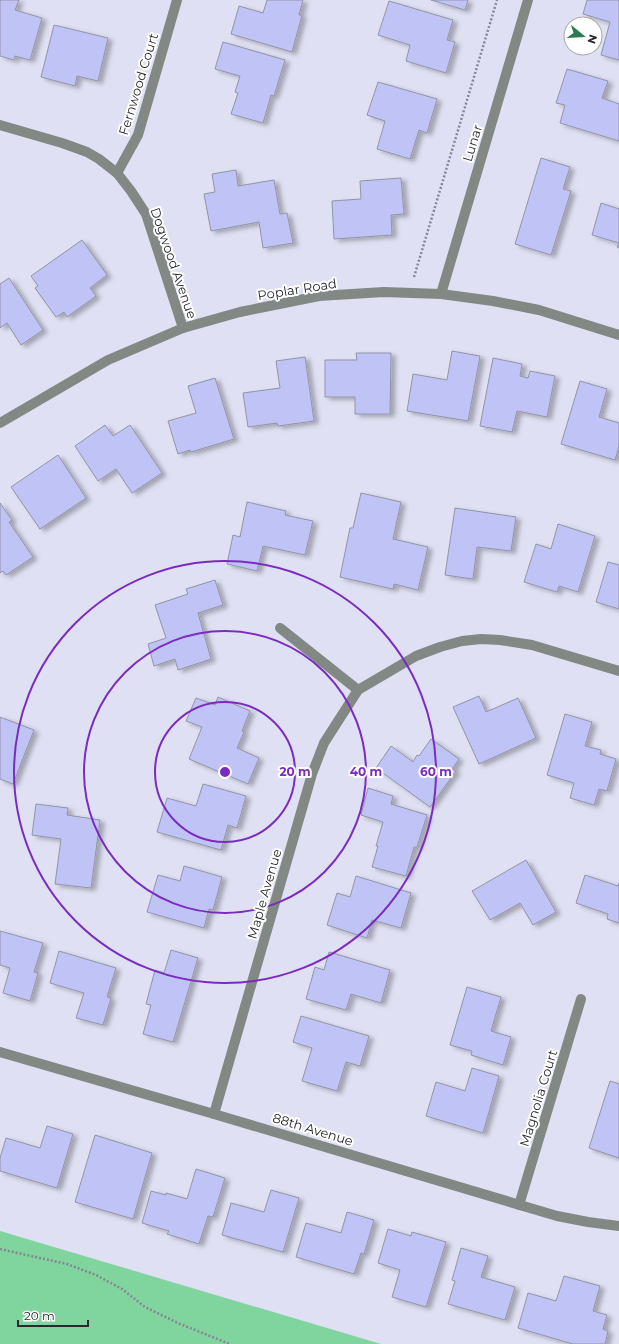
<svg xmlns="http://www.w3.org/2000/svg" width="619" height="1344" font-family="Montserrat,sans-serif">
<defs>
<filter id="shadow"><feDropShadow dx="4.5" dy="2.5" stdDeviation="2" flood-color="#0004"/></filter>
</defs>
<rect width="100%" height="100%" fill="#dfe0f3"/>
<polygon fill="#80d59e" points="0,1231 381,1344 0,1344"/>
<g fill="#c0c3f6" stroke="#9394a6" filter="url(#shadow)">
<polygon points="0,0 19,0 15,10 42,18 30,60 15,56 14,60 0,56"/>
<polygon points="267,0 303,0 299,15 302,15 292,52 231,34 239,6 263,13"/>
<polygon points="431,0 468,0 465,10"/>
<polygon points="587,0 619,0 619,60 601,55 610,22 583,14"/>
<polygon points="389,1 453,20 447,40 455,42 446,73 406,61 410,45 378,35"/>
<polygon points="54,25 108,38 98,81 77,76 75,86 41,77"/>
<polygon points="223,42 285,60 274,96 271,95 263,123 231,114 238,93 235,92 240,76 215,69"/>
<polygon points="567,69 608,81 602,98 619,104 619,141 560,123 565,105 556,103"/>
<polygon points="378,82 437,99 427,133 419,130 410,159 377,149 385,121 367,115"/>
<polygon points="541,158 570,167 563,189 571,191 551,255 515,244"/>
<polygon points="236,170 238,186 274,180 280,214 287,213 293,243 263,248 259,222 211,231 204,194 215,192 212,174"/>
<polygon points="401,178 404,214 391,215 392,235 334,239 332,201 361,199 360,181"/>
<polygon points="601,203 619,209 619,248 617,247 619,243 592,235"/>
<polygon points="82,240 107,275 90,288 96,296 67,317 64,312 56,317 35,288 38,286 31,276"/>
<polygon points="9,278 43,330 21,345 7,323 0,328 0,284"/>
<polygon points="452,351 480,356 468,421 407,411 413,374 447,380"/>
<polygon points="356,353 391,353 390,414 355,414 355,397 325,397 325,360 357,360"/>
<polygon points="305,357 314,421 278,426 277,423 248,427 243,393 280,388 276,361"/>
<polygon points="493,358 522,364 520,376 528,378 530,371 555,376 547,417 517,411 512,432 480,426"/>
<polygon points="215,378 234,439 191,452 190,450 178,454 168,421 196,413 188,386"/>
<polygon points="580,381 607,389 599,417 619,423 619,446 615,460 561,444"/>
<polygon points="105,425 113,436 130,425 162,473 132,493 116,469 98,481 75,446"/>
<polygon points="58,455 86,498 40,529 11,487"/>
<polygon points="361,493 401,502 393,539 428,547 418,590 394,584 393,589 340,577 350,528 353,528"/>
<polygon points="247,502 286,511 285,515 313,521 305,555 263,546 257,571 227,564 233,535 240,537"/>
<polygon points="0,503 12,520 9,522 33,557 6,575 3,571 0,573"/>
<polygon points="455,508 516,517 511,551 477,547 473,579 445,575"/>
<polygon points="558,524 595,536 578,592 559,586 557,592 524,582 536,544 551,549"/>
<polygon points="608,562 619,565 619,609 596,602"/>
<polygon points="215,580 223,605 198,613 211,659 178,670 175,659 154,666 148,644 166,638 155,605 188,594 186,589"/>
<polygon points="479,696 486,712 518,698 536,738 479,764 453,707"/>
<polygon points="218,697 250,711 242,731 244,732 237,748 259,758 248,784 189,759 202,727 186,721 196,698 215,705"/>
<polygon points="565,714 592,722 585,746 601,750 600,754 616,759 607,791 599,789 594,805 570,798 574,783 547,775"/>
<polygon points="0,717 34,730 13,784 0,779"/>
<polygon points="431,739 459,759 452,769 456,771 430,807 376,768 391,746 413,762 417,755 419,756"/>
<polygon points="203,784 246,796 237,828 228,825 221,850 157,832 167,798 196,806"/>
<polygon points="368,788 393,796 391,804 427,815 417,847 414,847 406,876 372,867 378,846 376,846 383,822 361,815"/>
<polygon points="36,804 68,808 67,815 100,820 91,888 55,884 61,839 32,835"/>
<polygon points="526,860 556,912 533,925 520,903 490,920 472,891"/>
<polygon points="184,866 222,877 213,910 209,909 204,928 147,912 158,875 180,881"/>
<polygon points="585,875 618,886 619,883 619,923 607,919 608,914 576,903"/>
<polygon points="356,876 411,893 401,928 372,920 367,938 327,925 337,893 350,897"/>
<polygon points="0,931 43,943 34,972 38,973 30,1001 3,993 10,968 0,965"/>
<polygon points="171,950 198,958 173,1042 143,1034 151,1005 146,1004 155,970 164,973"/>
<polygon points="59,951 116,968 107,997 111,998 103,1025 76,1018 84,993 50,983"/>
<polygon points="329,952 390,970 381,1003 351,994 346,1010 306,999 315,967 324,970"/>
<polygon points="467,987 501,997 491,1031 511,1037 503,1065 471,1055 472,1051 450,1045"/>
<polygon points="301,1016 369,1036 360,1066 346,1062 337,1091 302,1081 312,1048 293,1042"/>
<polygon points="472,1068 499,1076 483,1133 426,1116 436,1082 465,1091"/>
<polygon points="610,1081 619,1084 619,1158 589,1148"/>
<polygon points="47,1126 73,1134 57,1188 0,1171 0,1158 6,1138 40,1148"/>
<polygon points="95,1135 152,1153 133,1219 75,1202"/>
<polygon points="196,1169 225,1178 213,1217 208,1216 199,1244 167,1234 169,1231 142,1223 151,1191 166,1195 166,1193 187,1199"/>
<polygon points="271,1190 299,1198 283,1252 222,1235 231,1203 264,1212"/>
<polygon points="347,1212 374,1220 364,1254 361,1253 354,1274 296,1257 306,1223 341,1233"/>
<polygon points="388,1229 411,1236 412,1232 446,1242 426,1307 392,1297 400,1270 378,1263"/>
<polygon points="461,1248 488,1256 481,1277 515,1287 505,1320 448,1304 455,1281 452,1280"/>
<polygon points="564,1276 600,1286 593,1311 607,1315 603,1329 608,1331 605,1344 573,1344 518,1328 528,1293 556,1301"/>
</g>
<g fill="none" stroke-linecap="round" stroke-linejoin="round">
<g stroke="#868795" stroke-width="2.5" stroke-dasharray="2 2" stroke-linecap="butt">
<polyline points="414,277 497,0"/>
<polyline points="0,1249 67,1264 96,1275 122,1289 145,1307 180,1324 230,1344"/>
</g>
<g stroke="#828984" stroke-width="10">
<polyline points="0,125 62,143 87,152 99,159 117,173 131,191 146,214 183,328"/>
<polyline points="117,173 138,135 177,0"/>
<polyline points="441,294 528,0"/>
<polyline points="0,423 108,360 183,328 240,312 319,296 384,292 441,294 493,301 539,310 619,335"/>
<polyline points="280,628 358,690"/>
<polyline points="0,1052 214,1114 557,1216 588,1222 619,1226"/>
<polyline points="214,1114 312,774 324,743 358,690 416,656 440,647 462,641 481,639 500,640 532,645 619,671"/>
<polyline points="519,1205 581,999"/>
</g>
</g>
<g fill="none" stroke="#7b2cbf" stroke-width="2">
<circle cx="225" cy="772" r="70"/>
<circle cx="225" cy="772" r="141"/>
<circle cx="225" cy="772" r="211"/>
</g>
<g text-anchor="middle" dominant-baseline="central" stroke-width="4" stroke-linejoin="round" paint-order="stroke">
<g font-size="13" fill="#282930" stroke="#fff">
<text transform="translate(138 84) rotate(-73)">Fernwood Court</text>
<text transform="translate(472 143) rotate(-73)">Lunar</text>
<text transform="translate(174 263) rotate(71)">Dogwood Avenue</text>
<text transform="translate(297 289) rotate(-9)">Poplar Road</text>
<text transform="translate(264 894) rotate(-74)">Maple Avenue</text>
<text transform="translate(538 1098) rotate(-73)">Magnolia Court</text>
<text transform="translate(313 1129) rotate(17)">88th Avenue</text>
</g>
</g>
<circle cx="225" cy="772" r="6" fill="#7b2cbf" stroke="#fff" stroke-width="2"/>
<g font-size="12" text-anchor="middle" font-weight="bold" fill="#7b2cbf" stroke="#fff" stroke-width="4" stroke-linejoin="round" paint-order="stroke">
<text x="295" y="776">20 m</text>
<text x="366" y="776">40 m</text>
<text x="436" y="776">60 m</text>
</g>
<g transform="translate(583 36) rotate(108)"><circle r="19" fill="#ffffff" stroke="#a9a9ac"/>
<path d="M0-3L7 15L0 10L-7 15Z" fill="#2a7b4d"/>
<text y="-6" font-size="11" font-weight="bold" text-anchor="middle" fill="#282930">N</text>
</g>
<path d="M18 1320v6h70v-6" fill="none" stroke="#282930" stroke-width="2"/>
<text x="24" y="1320" font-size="12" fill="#282930" stroke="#ffffff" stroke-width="3" paint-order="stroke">20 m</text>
</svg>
